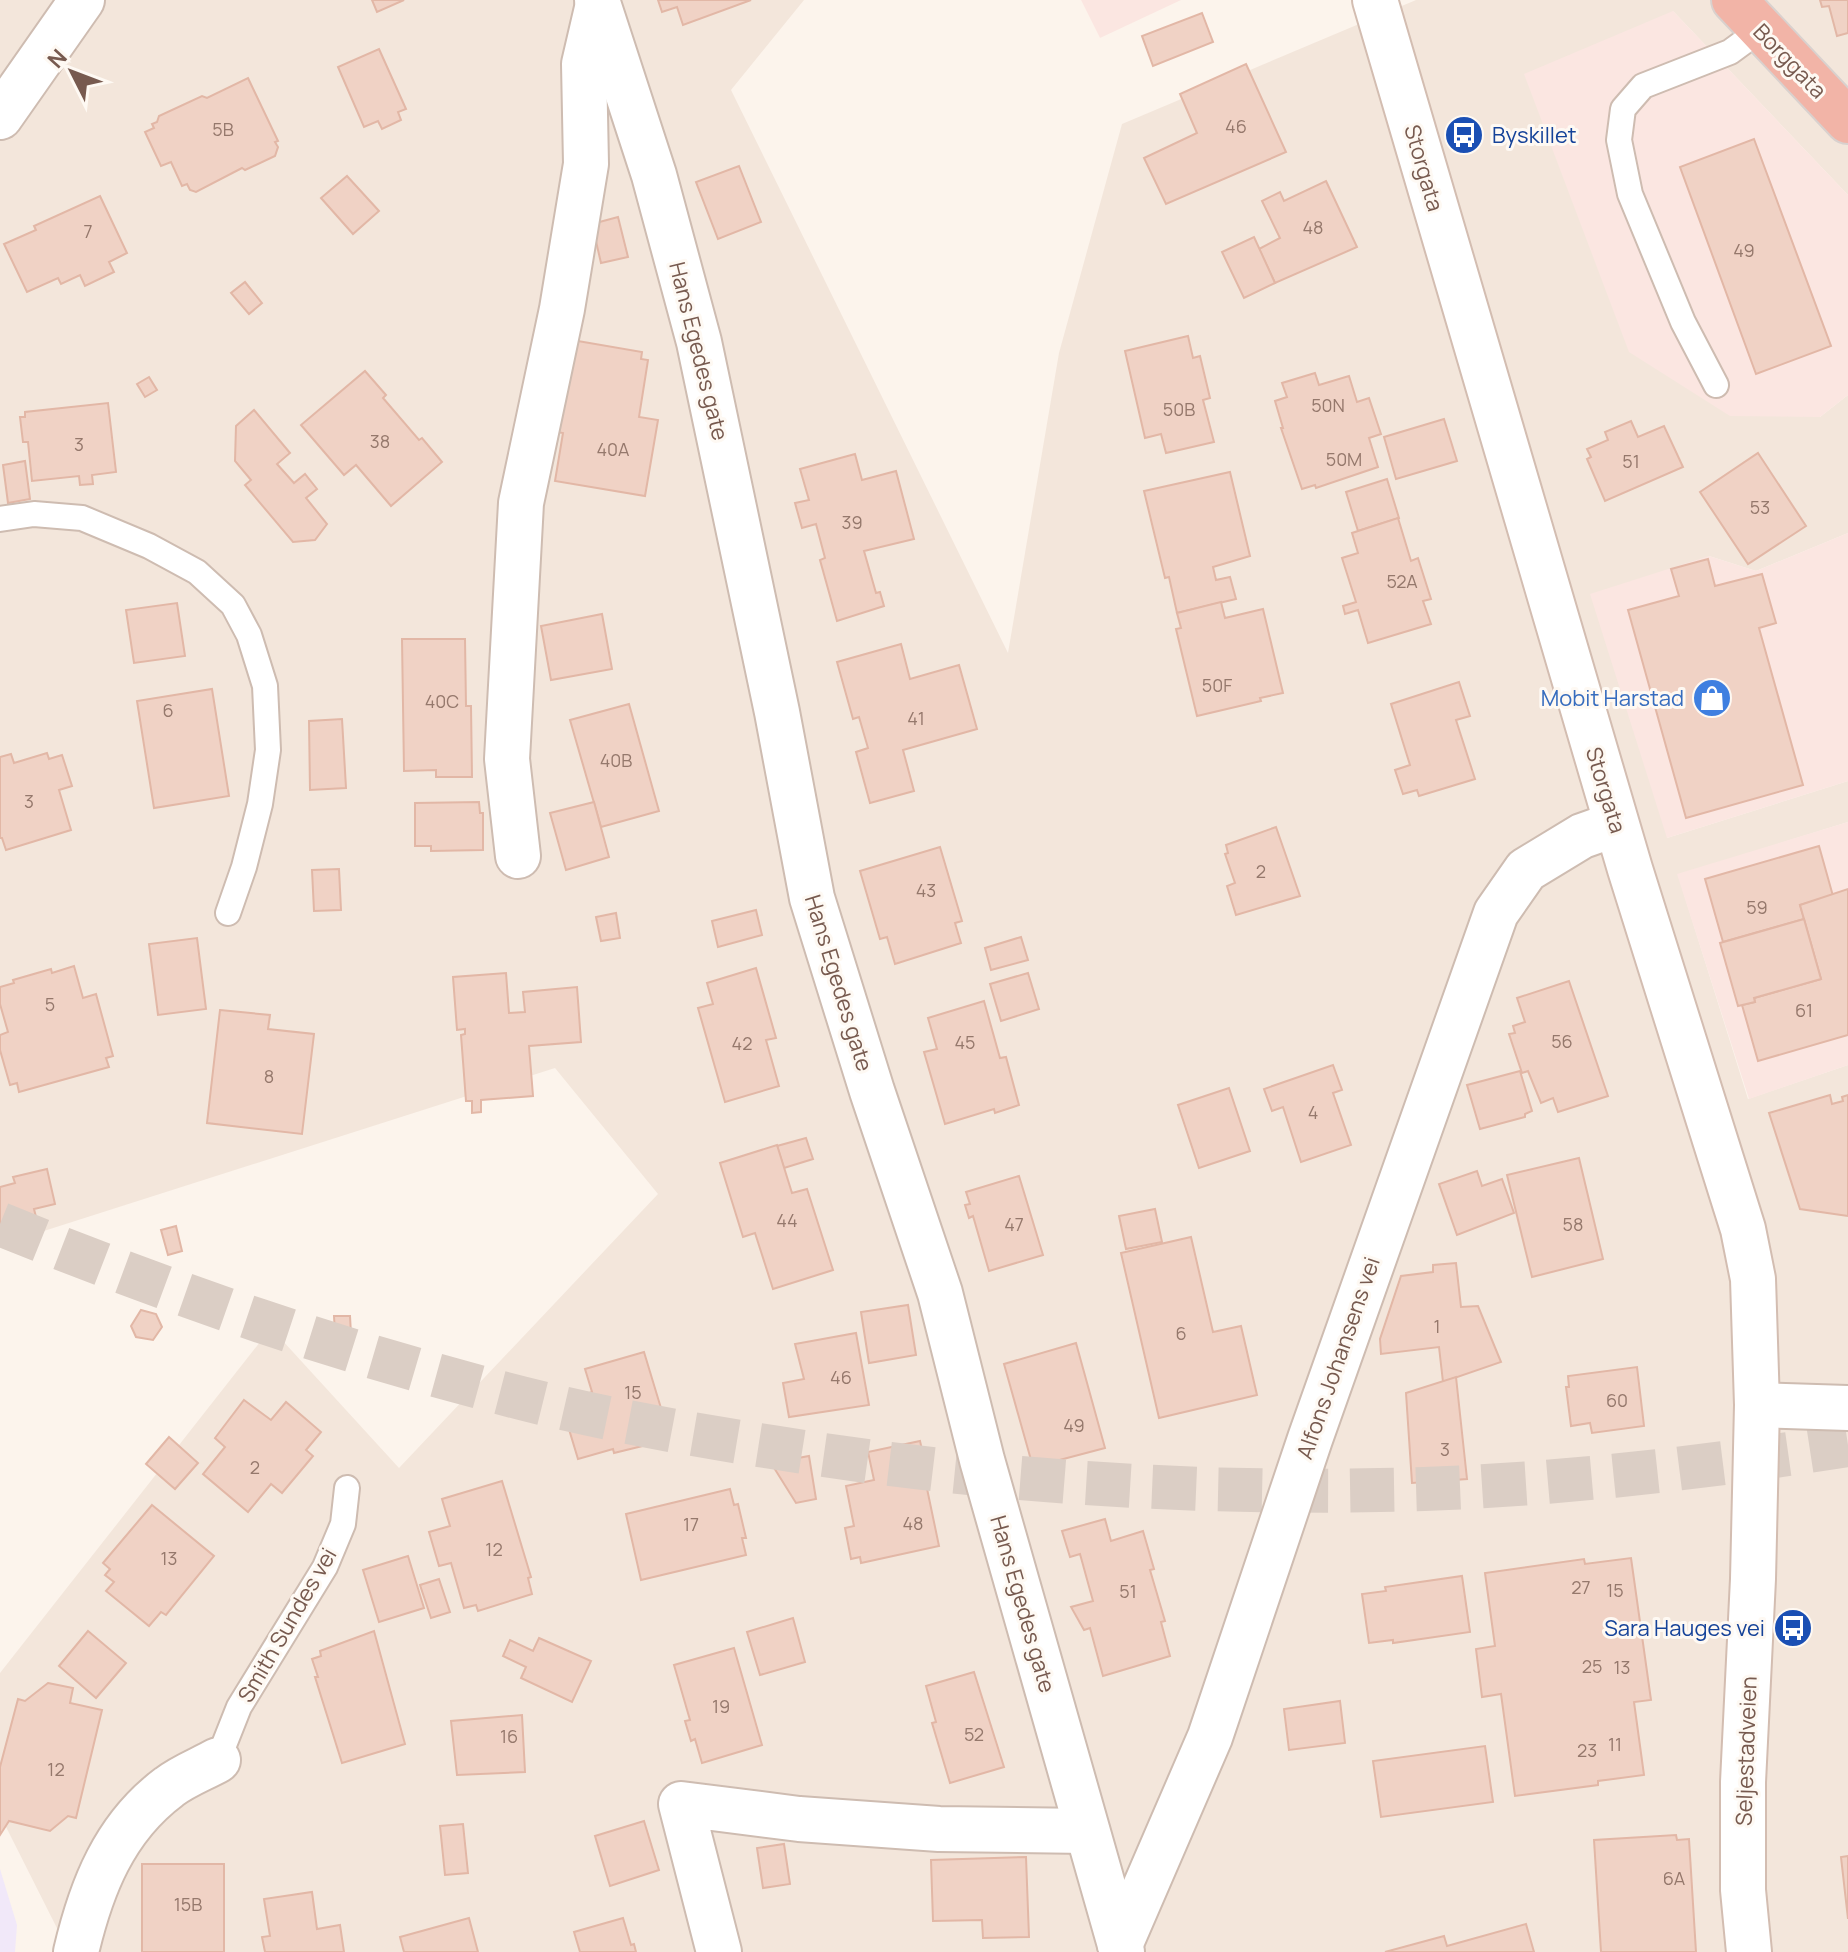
<svg xmlns="http://www.w3.org/2000/svg" width="1848" height="1952" font-family="Manrope,sans-serif">
<rect width="100%" height="100%" fill="#fcf4ec"/>
<polygon fill="#f3e6db" points="0,0 804,0 731,90 1008,653 1059,353 1122,124 1416,0 1848,0 1848,195 1673,11 1820,417 1848,395 1848,533 1756,571 1709,556 1667,838 1848,781 1848,822 1678,875 1748,1099 1848,1065 1848,1952 69,1952 0,1815 0,1673 271,1328 399,1468 658,1194 555,1068 0,1245"/>
<g fill="#fbe6e1">
<polygon points="1081,0 1181,0 1100,38"/>
<polygon points="1673,11 1848,195 1848,395 1820,417 1730,416 1629,352 1524,74"/>
<polygon points="1848,533 1848,781 1667,838 1590,594 1709,556 1756,571"/>
<polygon points="1848,822 1848,1065 1749,1099 1677,874"/>
</g>
<polygon fill="#f1e8f9" points="0,1869 17,1925 15,1952 0,1952"/>
<g fill="#f0d2c5" stroke="#e2b7a6" stroke-width="2">
<polygon points="372,0 404,0 377,12"/>
<polygon points="658,0 751,0 683,25 677,7 662,12"/>
<polygon points="1820,0 1848,0 1848,33 1837,36 1829,6 1822,7"/>
<polygon points="1202,13 1213,42 1153,66 1142,36"/>
<polygon points="379,49 406,109 398,112 401,120 382,129 378,121 364,127 338,67"/>
<polygon points="1246,64 1286,152 1166,204 1144,158 1197,133 1180,94"/>
<polygon points="248,78 278,141 275,142 278,147 275,156 245,170 242,168 196,192 190,190 187,184 182,186 171,162 161,166 145,132 154,128 152,124 157,122 159,116 202,96 207,98"/>
<polygon points="1754,139 1831,346 1756,374 1680,167"/>
<polygon points="739,166 761,222 718,239 696,182"/>
<polygon points="347,176 379,211 353,234 321,198"/>
<polygon points="1326,181 1357,247 1275,283 1259,249 1280,238 1262,201 1280,192 1284,201"/>
<polygon points="100,196 127,253 109,262 114,272 85,286 80,275 61,284 58,278 27,292 4,244 36,230 34,226"/>
<polygon points="618,217 628,257 601,263 592,224"/>
<polygon points="1254,237 1275,283 1244,298 1222,252"/>
<polygon points="245,282 262,303 249,314 231,293"/>
<polygon points="1188,336 1193,358 1200,356 1210,398 1203,400 1214,442 1166,453 1161,434 1145,438 1125,351"/>
<polygon points="572,340 642,352 641,359 648,360 639,417 658,420 645,496 555,481 563,433 556,432"/>
<polygon points="365,371 386,395 383,398 419,440 422,438 442,462 391,506 356,465 344,475 301,425"/>
<polygon points="1315,373 1319,385 1349,376 1357,402 1369,398 1381,434 1369,438 1378,467 1316,488 1315,485 1302,489 1281,428 1283,428 1275,401 1287,397 1282,383"/>
<polygon points="149,377 157,390 145,397 137,384"/>
<polygon points="108,403 116,472 92,475 93,484 80,485 79,476 32,481 28,442 23,442 20,417 25,417 25,412"/>
<polygon points="254,410 290,453 277,464 294,483 305,474 317,489 306,498 327,524 315,540 293,542 245,485 251,480 235,461 236,426"/>
<polygon points="1444,419 1457,461 1396,479 1384,437"/>
<polygon points="1631,421 1638,437 1664,426 1683,467 1605,501 1587,459 1591,457 1587,449 1608,440 1605,432"/>
<polygon points="1758,453 1806,526 1748,564 1700,492"/>
<polygon points="855,454 862,480 896,471 914,539 864,551 876,593 880,592 884,606 837,621 820,560 825,558 816,524 802,528 795,503 809,500 800,469"/>
<polygon points="25,461 30,499 8,503 3,465"/>
<polygon points="1230,472 1250,556 1213,567 1216,580 1230,577 1236,599 1177,613 1169,577 1165,578 1144,491"/>
<polygon points="1387,479 1399,518 1358,531 1346,492"/>
<polygon points="1398,518 1411,561 1418,558 1431,599 1423,601 1431,624 1368,643 1358,610 1345,614 1343,606 1356,602 1342,558 1358,553 1352,533"/>
<polygon points="1708,559 1715,586 1762,574 1776,623 1759,628 1803,785 1686,818 1628,610 1679,596 1671,569"/>
<polygon points="1221,602 1225,618 1263,609 1283,693 1260,698 1261,701 1197,716 1176,629 1181,628 1177,613"/>
<polygon points="177,603 185,656 134,663 126,610"/>
<polygon points="602,614 612,669 551,680 541,626"/>
<polygon points="402,639 465,639 466,706 471,706 472,777 436,777 436,770 404,771"/>
<polygon points="901,644 910,679 959,665 977,729 903,750 914,791 870,803 856,752 868,748 859,717 853,719 837,662"/>
<polygon points="1459,682 1470,716 1456,720 1475,779 1419,796 1417,790 1403,794 1395,770 1410,765 1391,704"/>
<polygon points="212,689 229,796 154,808 137,701"/>
<polygon points="629,704 659,811 601,827 570,720"/>
<polygon points="342,719 346,788 310,790 309,721"/>
<polygon points="47,753 49,759 62,755 72,786 59,790 71,830 6,850 2,838 0,838 0,757 11,754 14,763"/>
<polygon points="479,802 480,813 483,813 483,850 431,851 431,846 415,846 415,803"/>
<polygon points="594,802 609,857 566,870 550,813"/>
<polygon points="1276,827 1300,896 1236,915 1227,886 1235,883 1225,854 1228,853 1226,845"/>
<polygon points="1819,846 1833,896 1800,905 1804,919 1723,942 1705,879"/>
<polygon points="940,847 962,921 955,923 961,943 895,964 887,937 880,939 860,871"/>
<polygon points="339,869 341,910 314,911 312,870"/>
<polygon points="1848,889 1848,1035 1758,1061 1742,1005 1755,1002 1754,998 1821,979 1800,905"/>
<polygon points="756,910 762,935 718,947 712,921"/>
<polygon points="616,913 620,938 601,941 596,917"/>
<polygon points="1804,919 1821,979 1754,998 1755,1002 1738,1006 1720,943"/>
<polygon points="1021,937 1028,960 991,970 985,948"/>
<polygon points="197,938 206,1009 158,1015 149,944"/>
<polygon points="74,966 83,998 96,994 113,1056 106,1058 109,1067 19,1092 17,1083 10,1085 0,1050 0,1035 8,1032 0,1004 0,987 14,983 13,980 51,969 52,973"/>
<polygon points="756,968 776,1038 766,1040 779,1086 725,1102 698,1008 713,1004 707,983"/>
<polygon points="506,973 509,1013 525,1012 523,992 577,987 581,1042 529,1046 533,1096 481,1100 481,1112 472,1113 472,1101 466,1101 461,1035 465,1034 465,1029 457,1030 453,977"/>
<polygon points="1028,973 1039,1009 1001,1021 990,984"/>
<polygon points="1569,981 1608,1096 1558,1112 1553,1098 1541,1103 1528,1071 1522,1073 1509,1034 1515,1033 1513,1026 1525,1022 1517,998"/>
<polygon points="984,1001 1000,1058 1006,1057 1019,1105 995,1113 994,1109 945,1124 924,1052 937,1049 928,1018"/>
<polygon points="220,1010 270,1015 268,1029 314,1034 302,1134 207,1123"/>
<polygon points="1333,1065 1342,1090 1333,1093 1351,1145 1301,1162 1283,1107 1272,1111 1264,1089"/>
<polygon points="1520,1071 1532,1111 1525,1114 1525,1117 1480,1129 1467,1085"/>
<polygon points="1229,1088 1250,1151 1199,1168 1178,1105"/>
<polygon points="1830,1095 1832,1104 1843,1101 1842,1097 1848,1095 1848,1216 1800,1209 1769,1113"/>
<polygon points="806,1138 813,1159 784,1168 777,1146"/>
<polygon points="777,1145 792,1193 807,1189 833,1270 773,1289 755,1233 743,1237 720,1163"/>
<polygon points="1579,1158 1603,1259 1532,1277 1507,1175"/>
<polygon points="47,1169 55,1204 34,1209 40,1233 0,1243 0,1187 15,1183 13,1177"/>
<polygon points="1477,1171 1482,1186 1502,1179 1514,1213 1457,1235 1439,1184"/>
<polygon points="1019,1176 1043,1255 989,1271 973,1216 969,1218 965,1205 970,1204 966,1192"/>
<polygon points="1155,1209 1162,1242 1126,1249 1119,1216"/>
<polygon points="176,1226 182,1251 168,1255 161,1230"/>
<polygon points="1191,1237 1213,1332 1241,1326 1257,1395 1159,1418 1121,1253"/>
<polygon points="1456,1263 1461,1307 1478,1306 1501,1362 1443,1382 1439,1347 1381,1354 1380,1339 1401,1276 1433,1272 1433,1265"/>
<polygon points="908,1305 916,1355 869,1363 861,1312"/>
<polygon points="141,1310 156,1314 162,1327 153,1340 136,1337 131,1326"/>
<polygon points="334,1316 350,1316 351,1334 335,1334"/>
<polygon points="856,1333 869,1405 789,1417 783,1383 804,1379 795,1344"/>
<polygon points="1076,1343 1105,1448 1033,1467 1004,1364"/>
<polygon points="644,1352 667,1428 664,1429 667,1440 614,1453 613,1449 578,1459 565,1416 576,1412 572,1400 592,1392 585,1369"/>
<polygon points="1637,1367 1644,1426 1592,1433 1590,1423 1571,1426 1566,1387 1569,1387 1568,1376"/>
<polygon points="1456,1377 1467,1479 1412,1483 1406,1393"/>
<polygon points="244,1400 271,1420 286,1402 321,1432 306,1450 313,1456 282,1493 271,1484 248,1512 203,1474 225,1447 215,1438"/>
<polygon points="169,1437 198,1463 175,1489 146,1464"/>
<polygon points="920,1441 928,1476 905,1481 906,1484 925,1479 939,1546 861,1563 860,1557 851,1559 845,1528 854,1526 846,1486 874,1480 868,1452"/>
<polygon points="809,1456 816,1499 796,1503 771,1463"/>
<polygon points="502,1481 531,1577 528,1578 532,1594 478,1611 476,1605 464,1608 451,1563 439,1566 429,1532 450,1526 442,1499"/>
<polygon points="730,1489 734,1505 738,1504 746,1538 742,1538 746,1555 641,1580 626,1514"/>
<polygon points="152,1505 214,1556 166,1615 161,1612 149,1626 106,1591 114,1582 105,1575 110,1569 103,1563"/>
<polygon points="1105,1519 1111,1541 1143,1531 1154,1569 1150,1570 1165,1621 1161,1622 1170,1656 1103,1676 1090,1628 1084,1630 1071,1607 1093,1601 1080,1554 1070,1557 1062,1531"/>
<polygon points="408,1556 424,1608 379,1622 363,1570"/>
<polygon points="1631,1558 1651,1700 1634,1702 1644,1775 1598,1781 1598,1785 1515,1796 1501,1694 1482,1697 1476,1649 1495,1646 1485,1573 1584,1559 1585,1564"/>
<polygon points="1462,1576 1470,1632 1393,1643 1393,1640 1369,1643 1362,1594 1386,1591 1385,1587"/>
<polygon points="439,1579 450,1612 431,1618 420,1585"/>
<polygon points="793,1618 805,1662 760,1675 747,1632"/>
<polygon points="88,1631 126,1663 96,1698 59,1666"/>
<polygon points="374,1631 405,1744 342,1763 315,1677 318,1677 312,1659 321,1656 320,1651"/>
<polygon points="539,1638 591,1661 572,1702 521,1678 526,1667 503,1656 510,1640 533,1651"/>
<polygon points="734,1648 762,1745 702,1763 695,1739 691,1741 685,1721 690,1720 674,1665"/>
<polygon points="974,1672 1004,1767 950,1783 932,1723 936,1722 926,1686"/>
<polygon points="48,1683 73,1688 70,1703 102,1710 76,1818 68,1816 50,1831 9,1821 0,1835 0,1767 18,1699 25,1701"/>
<polygon points="1340,1701 1345,1743 1289,1750 1284,1709"/>
<polygon points="522,1715 525,1772 457,1775 451,1721"/>
<polygon points="1485,1746 1493,1802 1381,1817 1373,1761"/>
<polygon points="644,1821 659,1870 610,1886 595,1836"/>
<polygon points="463,1824 468,1873 445,1875 440,1826"/>
<polygon points="1676,1835 1677,1840 1689,1839 1696,1952 1601,1952 1594,1840"/>
<polygon points="784,1844 790,1884 763,1888 757,1848"/>
<polygon points="1848,1856 1848,1919 1841,1857"/>
<polygon points="1026,1857 1029,1937 983,1938 982,1920 933,1921 931,1860"/>
<rect x="142" y="1864" width="82" height="88"/>
<polygon points="312,1892 317,1929 340,1925 344,1952 265,1952 262,1937 270,1936 264,1899"/>
<polygon points="469,1918 478,1952 404,1952 400,1937"/>
<polygon points="623,1918 631,1945 634,1944 636,1952 580,1952 574,1932"/>
<polygon points="1526,1924 1534,1952 1385,1952 1444,1936 1447,1946"/>
</g>
<g fill="none" stroke-linecap="round" stroke-linejoin="round">
<path stroke="#dbcec5" stroke-width="44" stroke-dasharray="44 22" stroke-linecap="butt" d="M 0,1224 C 172,1294 341,1352 521,1398 C 604,1419 688,1434 772,1447 C 987,1482 1206,1496 1424,1489 C 1566,1484 1708,1467 1848,1445"/>
<defs>
<g id="lane">
<polyline points="1716,385 1683,322 1630,194 1619,140 1623,109 1643,86 1730,52 1760,30"/>
<polyline points="0,519 34,514 82,518 149,546 197,572 233,605 249,635 265,686 268,750 260,804 244,867 228,913"/>
<polyline points="218,1760 239,1707 325,1567 343,1524 347,1488"/>
</g>
<g id="street">
<polyline points="597,0 654,175 699,342 777,712 812,898 872,1091 940,1293 982,1460 1122,1952"/>
<polyline points="0,117 82,0"/>
<polyline points="518,856 507,759 521,503 562,309 586,164 584,64 598,4"/>
<polyline points="1757,1405 1848,1408"/>
<polyline points="1120,1945 1210,1737 1310,1439 1496,913 1526,870 1582,836 1616,824"/>
<path d="M 76,1952 C 91,1888 114,1828 169,1787 C 183,1776 202,1769 218,1760"/>
<polyline points="719,1952 681,1804 799,1819 939,1829 1087,1831"/>
</g>
<polyline id="secondary" points="1375,0 1630,869 1743,1229 1753,1279 1757,1405 1753,1579 1743,1782 1743,1890 1749,1952"/>
<polyline id="highway" points="1734,0 1848,121"/>
</defs>
<use href="#lane" stroke="#cebcb1" stroke-width="28"/>
<use href="#street" stroke="#cebcb1" stroke-width="48"/>
<use href="#secondary" stroke="#d3bdb1" stroke-width="48"/>
<use href="#highway" stroke="#d9d1ce" stroke-width="48"/>
<use href="#lane" stroke="#fff" stroke-width="24"/>
<use href="#street" stroke="#fff" stroke-width="44"/>
<use href="#secondary" stroke="#fff" stroke-width="44"/>
<use href="#highway" stroke="#f2b4a7" stroke-width="44"/>
</g>
<defs>
<symbol id="bus-disc" viewBox="-11 -11 22 22"><circle r="9.5" fill="#1a4fb4" stroke="#fef9f3"/><path d="M-5-6H5V4H4V6H2V4H-2V6H-4V4H-5ZM-3.5-4V0h7V-4ZM-3.5 1.2v1.5H-2V1.2ZM2 1.2v1.5H3.5V1.2Z" fill="#fff"/></symbol>
<symbol id="shop-disc" viewBox="-11 -11 22 22"><circle r="9.5" fill="#3f7fe0" stroke="#fef9f3"/><path d="M-5-2.5h2.3a2.7 3.5 0 0 1 5.4 0H5L5.5 6h-11ZM-1.5-2.5h3a1.5 2.3 0 0 0-3 0Z" fill="#fff"/></symbol>
</defs>
<g fill-rule="evenodd">
<use href="#bus-disc" x="1442" y="113" width="44" height="44"/>
<use href="#shop-disc" x="1690" y="676" width="44" height="44"/>
<use href="#bus-disc" x="1771" y="1606" width="44" height="44"/>
</g>
<g text-anchor="middle" dominant-baseline="central" stroke-width="6" stroke-linejoin="round" paint-order="stroke">
<g font-size="18" fill="#95786c">
<text x="1236" y="126">46</text>
<text x="223" y="129">5B</text>
<text x="1313" y="227">48</text>
<text x="88" y="231">7</text>
<text x="1744" y="250">49</text>
<text x="1328" y="405">50N</text>
<text x="1179" y="409">50B</text>
<text x="380" y="441">38</text>
<text x="79" y="444">3</text>
<text x="613" y="449">40A</text>
<text x="1344" y="459">50M</text>
<text x="1631" y="461">51</text>
<text x="1760" y="507">53</text>
<text x="852" y="522">39</text>
<text x="1402" y="581">52A</text>
<text x="1217" y="685">50F</text>
<text x="442" y="701">40C</text>
<text x="168" y="710">6</text>
<text x="916" y="718">41</text>
<text x="616" y="760">40B</text>
<text x="29" y="801">3</text>
<text x="1261" y="871">2</text>
<text x="926" y="890">43</text>
<text x="1757" y="907">59</text>
<text x="50" y="1004">5</text>
<text x="1804" y="1010">61</text>
<text x="1562" y="1041">56</text>
<text x="965" y="1042">45</text>
<text x="742" y="1043">42</text>
<text x="269" y="1076">8</text>
<text x="1313" y="1112">4</text>
<text x="787" y="1220">44</text>
<text x="1014" y="1224">47</text>
<text x="1573" y="1224">58</text>
<text x="1437" y="1326">1</text>
<text x="1181" y="1333">6</text>
<text x="841" y="1377">46</text>
<text x="633" y="1392">15</text>
<text x="1617" y="1400">60</text>
<text x="1074" y="1425">49</text>
<text x="1445" y="1449">3</text>
<text x="255" y="1467">2</text>
<text x="913" y="1523">48</text>
<text x="691" y="1524">17</text>
<text x="494" y="1549">12</text>
<text x="169" y="1558">13</text>
<text x="1581" y="1587">27</text>
<text x="1615" y="1590">15</text>
<text x="1128" y="1591">51</text>
<text x="1592" y="1666">25</text>
<text x="1622" y="1667">13</text>
<text x="721" y="1706">19</text>
<text x="974" y="1734">52</text>
<text x="509" y="1736">16</text>
<text x="1615" y="1744">11</text>
<text x="1587" y="1750">23</text>
<text x="56" y="1769">12</text>
<text x="1674" y="1878">6A</text>
<text x="188" y="1904">15B</text>
</g>
<g font-size="22" fill="#775a4f" stroke="#fef9f3">
<text transform="translate(1790 61) rotate(46)">Borggata</text>
<text transform="translate(1424 168) rotate(74)">Storgata</text>
<text transform="translate(699 351) rotate(76)">Hans Egedes gate</text>
<text transform="translate(1606 790) rotate(73)">Storgata</text>
<text transform="translate(839 983) rotate(73)">Hans Egedes gate</text>
<text transform="translate(1338 1358) rotate(-71)">Alfons Johansens vei</text>
<text transform="translate(1023 1604) rotate(74)">Hans Egedes gate</text>
<text transform="translate(287 1625) rotate(-60)">Smith Sundes vei</text>
<text transform="translate(1746 1751) rotate(-88)">Seljestadveien</text>
</g>
<g font-size="22" fill="#164399" stroke="#fef9f3" text-anchor="start">
<text x="1492" y="135">Byskillet</text>
<text x="1765" y="1628" text-anchor="end">Sara Hauges vei</text>
</g>
<g font-size="22" fill="#366cbe" stroke="#fef9f3" text-anchor="end">
<text x="1684" y="698">Mobit Harstad</text>
</g>
</g>
<g transform="translate(72 72) rotate(312)" stroke="#fef9f3" stroke-width="6" paint-order="stroke">
<path d="M0-6L14 30L0 20L-14 30Z" fill="#775a4f"/>
<text y="-12" font-size="22" font-weight="bold" text-anchor="middle" fill="#775a4f">N</text>
</g>
</svg>
